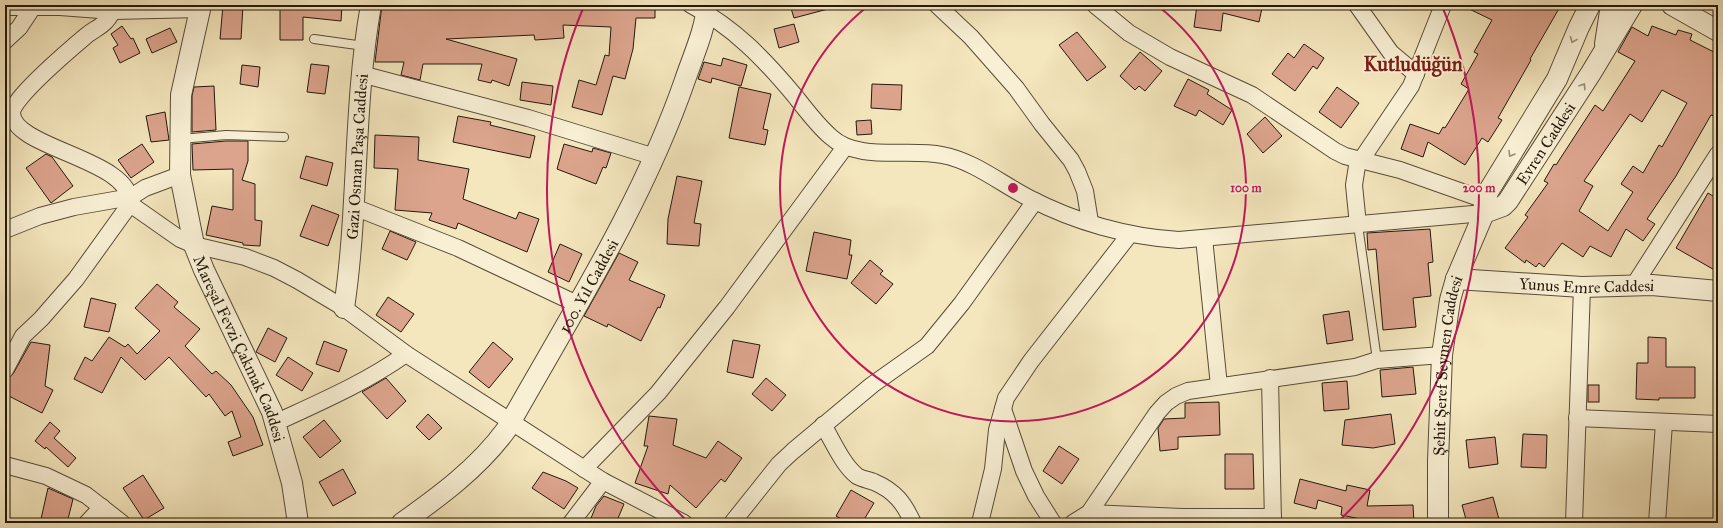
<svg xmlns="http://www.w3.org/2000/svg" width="1723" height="528" font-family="'IM FELL Great Primer',serif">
<rect width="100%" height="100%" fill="#f4e6bd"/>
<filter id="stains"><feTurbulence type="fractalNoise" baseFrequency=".005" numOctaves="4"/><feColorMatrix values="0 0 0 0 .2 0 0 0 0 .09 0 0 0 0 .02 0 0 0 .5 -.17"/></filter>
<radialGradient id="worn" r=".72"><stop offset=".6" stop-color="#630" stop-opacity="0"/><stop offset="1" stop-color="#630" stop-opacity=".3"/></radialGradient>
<g fill="#dca48d" stroke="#24180b" fill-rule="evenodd">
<polygon points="223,5 243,5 241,39 220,39"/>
<polygon points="280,5 342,5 341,21 303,17 303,40 280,40"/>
<polygon points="382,5 655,5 655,18 636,18 633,49 625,79 613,76 602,115 572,107 579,80 596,85 605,55 609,56 611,27 563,25 564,38 535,40 534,35 446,39 517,59 509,86 492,80 491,83 478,80 482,64 423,64 420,80 401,75 404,62 375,62"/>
<polygon points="790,5 828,5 828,9 794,18"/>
<polygon points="1197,5 1251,5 1262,8 1259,22 1223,13 1221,31 1194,27"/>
<polygon points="1461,5 1561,5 1530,59 1531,60 1498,118 1502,120 1488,142 1482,138 1465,165 1428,142 1423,157 1401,149 1410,124 1439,134 1443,127 1445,128 1469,89 1461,84 1478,54 1474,52 1492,20"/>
<polygon points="794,24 799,42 779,48 774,29"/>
<polygon points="122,26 131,39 133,38 140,53 120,63 113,48 118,45 111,34"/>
<path d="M 1652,26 L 1676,35 L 1678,30 L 1692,34 L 1690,40 L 1718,54 L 1718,108 L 1714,116 L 1711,115 L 1676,176 L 1647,219 L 1655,224 L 1643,241 L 1626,229 L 1611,257 L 1590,246 L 1583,257 L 1562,243 L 1544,267 L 1539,263 L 1536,267 L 1526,260 L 1525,263 L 1505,248 L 1528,217 L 1525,215 L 1548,183 L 1544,181 L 1554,164 L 1556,165 L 1595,105 L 1603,111 L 1635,61 L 1618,52 L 1632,27 L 1648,36 ZM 1662,90 L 1687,103 L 1662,147 L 1659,145 L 1643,173 L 1633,166 L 1621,184 L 1633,192 L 1608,231 L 1579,211 L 1593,186 L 1584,181 L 1630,114 L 1642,122 Z"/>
<polygon points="170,28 177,42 152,53 146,39"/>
<polygon points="1077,32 1106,67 1087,81 1059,45"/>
<polygon points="1304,44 1324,58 1317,69 1313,66 1295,91 1272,74 1288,53 1294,58"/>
<polygon points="1140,52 1162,71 1145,91 1139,86 1135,90 1120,76"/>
<polygon points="723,58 747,65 741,86 712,78 711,83 698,79 704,62 721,66"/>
<polygon points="311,64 329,66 325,94 307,92"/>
<polygon points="242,65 260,67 258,87 240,84"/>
<polygon points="1188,79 1209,90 1207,94 1232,110 1223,125 1199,110 1196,116 1174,106"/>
<polygon points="522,82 553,86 551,105 520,100"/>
<polygon points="872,84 902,85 901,110 871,108"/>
<polygon points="214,86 216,130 192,132 192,96 194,87"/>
<polygon points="739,87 771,94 763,129 768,130 765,145 729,138"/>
<polygon points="1337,87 1359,103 1341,128 1319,112"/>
<polygon points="165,112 169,140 151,142 146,116"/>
<polygon points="458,116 491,122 490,125 535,136 530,158 453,142"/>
<polygon points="1265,117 1282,136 1263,153 1247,134"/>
<polygon points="871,120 872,134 857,135 856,121"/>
<polygon points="375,135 419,137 418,160 469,169 463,199 516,219 519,212 539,219 527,252 458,223 456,229 429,220 432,213 395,210 398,169 374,168"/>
<polygon points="226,141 248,141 248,161 242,180 255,184 255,220 262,221 260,246 243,245 243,243 206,235 212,206 233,210 233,169 193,170 192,144"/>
<polygon points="142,144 154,162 131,178 118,160"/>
<polygon points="564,144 592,152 593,148 611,153 606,168 603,167 596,184 557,169"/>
<polygon points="46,154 52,157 73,186 51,203 26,168"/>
<polygon points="306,156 333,163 327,186 300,178"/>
<polygon points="677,176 702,181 694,223 701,224 699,246 667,244 668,219"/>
<polygon points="1708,193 1718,199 1718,272 1676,248"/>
<polygon points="312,205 339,215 328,246 300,236"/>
<polygon points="1430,229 1433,262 1428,263 1431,296 1413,298 1416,327 1383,330 1376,249 1368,250 1367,233"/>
<polygon points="390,231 416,242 407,260 382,249"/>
<polygon points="814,232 851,240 849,255 852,255 847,279 806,271"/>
<polygon points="560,244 582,254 569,282 548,272"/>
<polygon points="619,253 638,262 629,280 665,295 660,308 658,307 641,341 608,324 607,327 584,316"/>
<polygon points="870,260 883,271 880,274 893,284 876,304 851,283"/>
<polygon points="157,284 178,302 174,307 200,329 185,346 212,374 216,371 231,385 253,417 263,445 233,456 228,442 241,437 232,411 225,416 209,394 206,397 169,357 145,380 121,357 102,393 74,379 85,357 92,361 109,337 125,347 128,344 137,354 160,331 135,308"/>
<polygon points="388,297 414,314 401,332 376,315"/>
<polygon points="91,298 116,304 109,332 84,327"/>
<polygon points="1349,311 1353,340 1327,344 1323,315"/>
<polygon points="268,328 287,338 275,362 256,352"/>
<polygon points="1648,337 1666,338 1666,367 1695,367 1695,398 1659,398 1659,400 1636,399 1637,363 1648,363"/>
<polygon points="733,340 760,345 753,378 727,372"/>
<polygon points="324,341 347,350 339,372 316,364"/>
<polygon points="31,342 50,345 45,386 53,390 42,413 5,394 5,379 13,374"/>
<polygon points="493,342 513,359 489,388 469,372"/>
<polygon points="288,357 313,373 302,391 276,375"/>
<polygon points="1413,367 1416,394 1382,397 1380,370"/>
<polygon points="386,378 406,401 387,419 362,392"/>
<polygon points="766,378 786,395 772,411 752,394"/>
<polygon points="1347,381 1349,409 1324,411 1322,383"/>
<rect x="1588" y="385" width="11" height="17"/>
<polygon points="1219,402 1220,435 1178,437 1178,449 1160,451 1158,428 1164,419 1185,418 1185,403"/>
<polygon points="428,414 442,428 429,440 416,427"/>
<polygon points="1391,414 1395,444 1373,448 1342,445 1345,420"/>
<polygon points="649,416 677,419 673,445 706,458 718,441 742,458 725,482 721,479 696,508 670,485 668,494 635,483 648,446 644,446"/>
<polygon points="324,420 341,441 320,458 303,437"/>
<polygon points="50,422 60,431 54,438 76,458 68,467 46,447 45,449 35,441"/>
<polygon points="1523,434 1547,435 1546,468 1521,467"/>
<polygon points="1495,437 1498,464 1469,468 1466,440"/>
<polygon points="1059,446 1079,459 1062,484 1043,471"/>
<polygon points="1225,454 1253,454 1254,489 1225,489"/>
<polygon points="343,469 356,493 333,506 319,482"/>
<polygon points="543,472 566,481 578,488 564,509 532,488"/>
<polygon points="143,475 164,508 144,520 123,488"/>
<polygon points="1300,479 1346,491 1347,485 1370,490 1367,506 1413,505 1414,523 1380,523 1341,515 1342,507 1318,500 1316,509 1294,503"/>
<polygon points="48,488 73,499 67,523 57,523 41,519"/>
<polygon points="851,490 874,503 862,523 848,523 836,516"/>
<polygon points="604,496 624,504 616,523 589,523 596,506"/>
<polygon points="1493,497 1500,523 1467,523 1462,505"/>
</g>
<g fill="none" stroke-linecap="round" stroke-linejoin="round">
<defs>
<g id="service">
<polyline points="314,39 364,46"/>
<polyline points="181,139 226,135 284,137"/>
<polyline points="1358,225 1377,360"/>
</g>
<g id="minor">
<path d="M 691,5 C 734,27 765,60 795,96 C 806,110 818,126 831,137 C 858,162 908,148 942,155 C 974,161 1000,183 1029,198 C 1075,222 1128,237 1179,240 L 1484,213"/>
<polyline points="937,5 971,37 1016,88 1042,124 1071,160 1077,171 1085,191 1090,222"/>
<polyline points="1095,5 1129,33 1170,57 1252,95 1335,151 1345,156 1400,170 1485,200"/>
<polyline points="1357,5 1391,53 1416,74"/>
<polyline points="5,7 60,7 113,11 201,9"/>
<polyline points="5,41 19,28 33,7"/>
<polyline points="361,74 528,118 655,157"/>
<polyline points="130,204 180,239 194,245 245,257 274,268 297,280 344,308 406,354 603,481 684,523"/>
<polyline points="354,207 458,248 577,304"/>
<polyline points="1358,225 1354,185 1357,166 1411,86 1443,5"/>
<polyline points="5,230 40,216 74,207 131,197 145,188 180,175"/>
<polyline points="1204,238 1219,386"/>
<polyline points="1634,285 1718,154"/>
<path d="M 5,370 L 23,336 L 41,319 L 76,279 L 130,204 C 133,159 13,149 12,113 C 11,99 74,46 87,35 C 93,30 101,27 106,21 C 109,18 111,14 113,11"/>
<polyline points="1270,378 1273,523"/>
<polyline points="1003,409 1024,471 1036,496 1053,523"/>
<polyline points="1577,418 1718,424"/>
<path d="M 275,423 C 320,402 365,383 406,354"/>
<path d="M 823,425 C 833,441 842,464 857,476 C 862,479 869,480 874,482 C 895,491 904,503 913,523"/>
<polyline points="5,465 46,476 86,495 122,523"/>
<polyline points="584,469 658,393 727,307 845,147"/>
<polyline points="1089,513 1157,413 1166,403 1176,396 1188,391 1355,367 1377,360 1442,355"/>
<polyline points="87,523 102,507"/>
<polyline points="571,523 603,481"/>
<polyline points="732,523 779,464 793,451 872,385 927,346 962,303 1035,201"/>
<polyline points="980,523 993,469 997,430 1006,398 1031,361 1130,234"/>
<polyline points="1073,523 1089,513 1182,517 1273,517"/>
<polyline points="1574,523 1582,287"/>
<polyline points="1657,523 1664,423"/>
</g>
<g id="tertiary">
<path id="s1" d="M 201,5 L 181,95 L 180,175 L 194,245 L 204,270 L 272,412 L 292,483 L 298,523"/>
<polyline points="1672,5 1718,31"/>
<polyline points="1605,44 1611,5"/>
<path id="s2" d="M 1484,213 L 1503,206 L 1508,201 L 1591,73 L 1632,5"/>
<path id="s3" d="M 1456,279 L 1582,287 L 1652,285 L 1718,291"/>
<path id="s4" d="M 344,308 C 359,208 353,105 371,5"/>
<path id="s5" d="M 402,523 C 440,496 478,468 506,430 C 570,316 642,204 685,80 C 693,56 705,31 707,5"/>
<path id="s6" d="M 1438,523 L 1438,461 L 1442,355 L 1450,300 L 1456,279 L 1484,213 L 1484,205 L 1488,192 L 1557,79 L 1579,27 L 1590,5"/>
</g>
</defs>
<use href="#service" stroke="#584c38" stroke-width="10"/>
<use href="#minor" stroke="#584c38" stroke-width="18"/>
<use href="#tertiary" stroke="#584c38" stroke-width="22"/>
<use href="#service" stroke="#f8efd4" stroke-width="8"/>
<use href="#minor" stroke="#f8efd4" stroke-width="16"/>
<use href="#tertiary" stroke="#f8efd4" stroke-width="20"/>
</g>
<defs><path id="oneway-chevron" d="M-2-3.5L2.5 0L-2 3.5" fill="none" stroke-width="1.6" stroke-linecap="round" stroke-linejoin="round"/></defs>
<g stroke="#998e7a">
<use href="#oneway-chevron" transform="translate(1573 40) rotate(112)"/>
<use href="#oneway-chevron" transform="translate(1583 86) rotate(-57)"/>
<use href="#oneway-chevron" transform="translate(1511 154) rotate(121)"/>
</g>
<g fill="none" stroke="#c2185b" stroke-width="2">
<path d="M1158 6A233 233 0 1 1 868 6"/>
<path d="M686 520A466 466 0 0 1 584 6M1442 6A466 466 0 0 1 1340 520"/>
</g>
<g text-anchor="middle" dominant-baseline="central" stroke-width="4" stroke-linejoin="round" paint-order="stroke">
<g font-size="16" fill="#24180b" stroke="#f8efd4">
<text stroke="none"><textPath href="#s2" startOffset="96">Evren Caddesi</textPath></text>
<text stroke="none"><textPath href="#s4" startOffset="152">Gazi Osman Paşa Caddesi</textPath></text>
<text stroke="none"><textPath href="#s5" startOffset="306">100. Yıl Caddesi</textPath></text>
<text stroke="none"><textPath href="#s3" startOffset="131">Yunus Emre Caddesi</textPath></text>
<text stroke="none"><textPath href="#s1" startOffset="357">Mareşal Fevzi Çakmak Caddesi</textPath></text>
<text stroke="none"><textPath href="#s6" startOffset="158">Şehit Şeref Seymen Caddesi</textPath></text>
</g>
<g font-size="20" font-weight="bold" fill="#7a1f14" stroke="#f8efd4">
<text x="1413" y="64">Kutludüğün</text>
</g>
</g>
<circle cx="1013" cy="188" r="6" fill="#c2185b" stroke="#f8efd4" stroke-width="2"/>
<g font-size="12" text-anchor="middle" font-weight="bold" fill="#c2185b" stroke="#f8efd4" stroke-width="4" stroke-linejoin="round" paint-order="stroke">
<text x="1246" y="192">100 m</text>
<text x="1479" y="192">200 m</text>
</g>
<rect width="1723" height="528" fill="none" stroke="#f4e6bd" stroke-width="20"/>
<rect x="6" y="6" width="1711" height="516" fill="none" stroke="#24180b" stroke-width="2"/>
<rect x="10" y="10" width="1703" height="508" fill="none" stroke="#24180b"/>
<rect width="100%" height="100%" filter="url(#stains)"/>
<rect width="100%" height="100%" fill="url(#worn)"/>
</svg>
